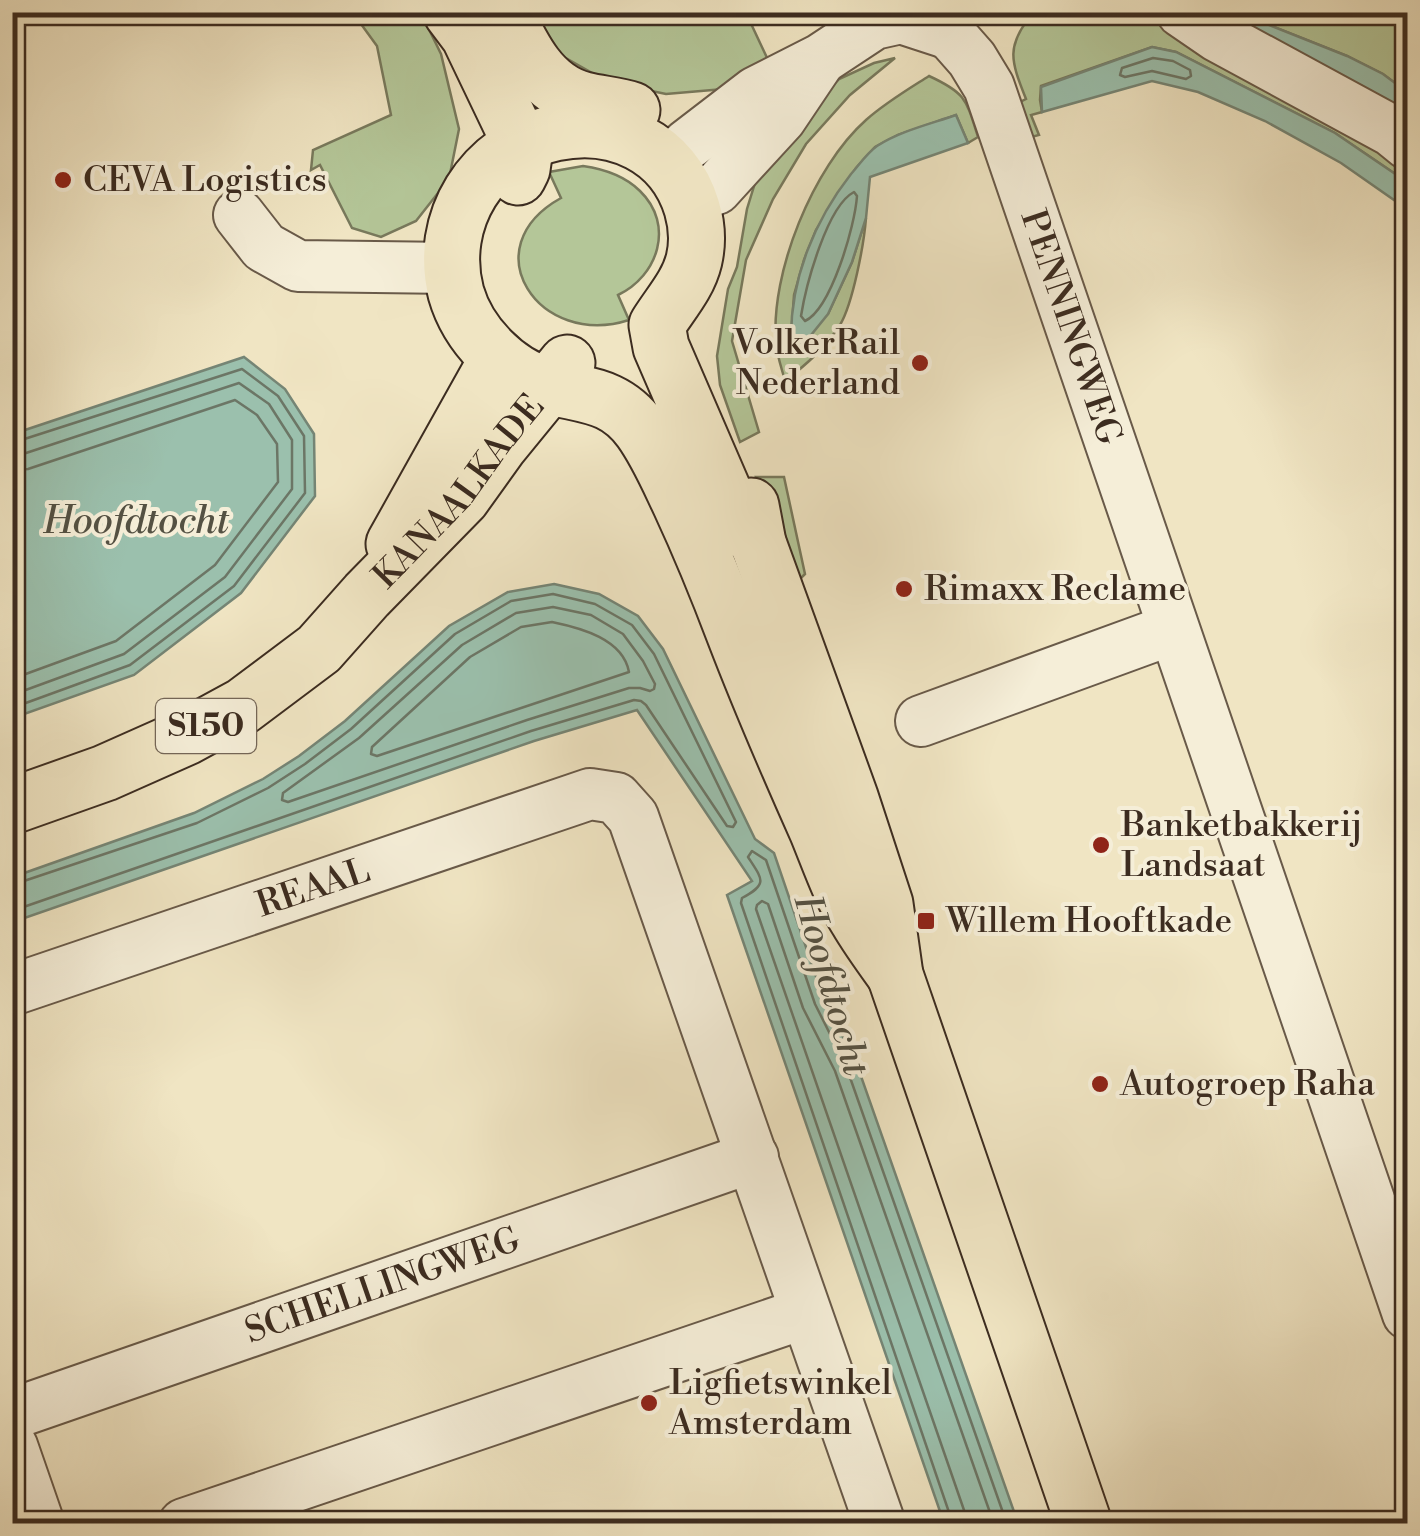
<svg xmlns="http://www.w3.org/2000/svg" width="1420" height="1536" font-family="'Libre Bodoni',serif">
<rect width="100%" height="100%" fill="#f0e5c3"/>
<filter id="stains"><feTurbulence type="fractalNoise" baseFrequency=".002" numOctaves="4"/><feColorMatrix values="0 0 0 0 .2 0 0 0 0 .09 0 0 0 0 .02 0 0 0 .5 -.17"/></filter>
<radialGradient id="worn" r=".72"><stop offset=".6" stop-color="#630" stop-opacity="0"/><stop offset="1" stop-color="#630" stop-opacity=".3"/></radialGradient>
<g fill="#b4c698" stroke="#78795c" stroke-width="2.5">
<polygon points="353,13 421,13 441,54 459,129 449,179 416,221 381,237 352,228 320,165 311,170 313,150 391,115 377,46"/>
<polygon points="521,13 746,13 769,62 724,89 666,94 608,82 564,57"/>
<path d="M 1033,13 L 1165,13 L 1407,157 L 1407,182 L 1335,133 L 1176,52 L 1152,47 L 1041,86 L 1040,100 L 1042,112 L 1031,115 L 1039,135 L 1024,139 L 1014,105 L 1026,99 C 1011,61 1005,46 1033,13 Z"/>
<polygon points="1239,13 1407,13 1407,92 1383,74 1347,56"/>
<polygon points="895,58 850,95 806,144 773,199 746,260 732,341 759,432 740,442 720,385 717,356 728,289 737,267 747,209 759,170 795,122 839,79 874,63"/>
<path d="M 929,76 C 966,93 966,99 978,137 L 968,143 L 956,115 L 898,135 L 875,147 L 856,168 L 816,230 L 804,260 L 794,295 L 791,337 L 828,314 L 852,262 L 866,218 C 864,244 853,303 840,325 C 825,348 807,364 785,381 C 782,369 777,356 776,343 C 770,273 813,167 866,120 C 885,103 907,90 929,76 Z"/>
<path d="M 583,166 C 604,169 625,176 640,191 C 675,225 658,276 618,295 L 629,320 C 539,349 471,248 561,198 L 549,172 Z"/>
<polygon points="756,477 784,477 805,574 795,584"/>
</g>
<g fill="#9bc0ad" stroke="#758575" stroke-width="2.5">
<path d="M 1206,13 L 1239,13 L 1347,56 L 1383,74 L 1407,92 L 1407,116 C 1371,84 1326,71 1282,53 C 1256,42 1231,26 1206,13 Z"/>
<polygon points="1152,47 1176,52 1335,133 1407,182 1407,209 1341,163 1265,121 1198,92 1152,81 1042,112 1041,87"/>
<path d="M 956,115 L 968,143 L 870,177 L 866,218 L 852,262 L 828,314 L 803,345 L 791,337 C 791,277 815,220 851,174 C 859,165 867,153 877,146 C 900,131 930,124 956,115 Z"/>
<polygon points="244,357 285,389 314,434 315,496 241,593 134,675 13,718 13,434"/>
<polygon points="554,584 599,594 638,616 663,649 755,839 774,853 824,1000 856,1062 1018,1523 944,1523 727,895 752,881 637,710 534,741 13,922 13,877 194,813 263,779 299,756 345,721 449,626 508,592"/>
</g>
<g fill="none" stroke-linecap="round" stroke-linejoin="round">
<g stroke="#6c7666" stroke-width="2.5">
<polygon points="1153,58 1173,61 1190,70 1191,76 1186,79 1152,71 1125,77 1120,75 1122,68"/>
<path d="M 854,192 L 857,196 C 855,226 831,309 805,321 L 801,316 C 806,285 827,206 854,192 Z"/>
<polyline points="12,443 242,369 278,396 304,436 305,493 234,586 130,665 12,708"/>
<polyline points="12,455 23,454 239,383 269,404 292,440 292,489 225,577 124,654 12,695"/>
<polyline points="12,470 28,469 235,400 257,415 277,444 278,482 215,565 116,641 12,679"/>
<polygon points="553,607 591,615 623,634 643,661 655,684 654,689 650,691 640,688 629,688 527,720 288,802 282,800 283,793 359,738 462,645 516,613"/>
<path d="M 552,622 C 581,628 623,639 629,672 L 377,756 L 371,754 L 372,747 L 470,657 L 521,627 Z"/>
<polyline points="12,885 197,823 268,788 305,764 351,729 455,634 511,601 553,594 595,604 632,625 654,654 736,822 733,827 727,826 646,705 641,701 634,700 531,731 12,911"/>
<path d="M 953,1524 L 741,903 L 742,898 C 768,884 763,880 748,857 L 752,851 L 766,860 L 815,1004 L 846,1066 L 1007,1524"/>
<polyline points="966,1524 965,1513 756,909 757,905 762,901 768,904 803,1008 835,1071 994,1524"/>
</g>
<defs>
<g id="minor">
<polyline points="1182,12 1217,36 1392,131 1408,144"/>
<path id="s1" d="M 950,34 L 972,59 L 989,87 L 1408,1314"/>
<polyline points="687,145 756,92 821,59 874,24 901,18 950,34"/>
<polyline points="716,189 781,118 818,63"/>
<polyline points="239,215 264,247 298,266 452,268"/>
<polyline points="921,721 1173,629"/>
<path id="s2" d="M 12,990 L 590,794 L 616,798 L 633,817 L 880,1524"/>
<path id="s3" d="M 12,1414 L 753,1157"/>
<polyline points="12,1446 39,1524"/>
<polyline points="184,1524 805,1313"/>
</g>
<g id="major">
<polyline points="451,12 469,36 515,132 524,155 522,169 518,177"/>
<path d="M 505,12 C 522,48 542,90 584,100 C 600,104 617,105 632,110"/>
<polyline points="751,506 758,543 850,797 885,904 895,975 1084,1524"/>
<path d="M 758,543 L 725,495 L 661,347 L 657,325 C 670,304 688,285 694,260 C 698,243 697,225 692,208 C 674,147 614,120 555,133 C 482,148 437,221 456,293 C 468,335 506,374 548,386 C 585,396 615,394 641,430 C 657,452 668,478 680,503 C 700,546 718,590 735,635 C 760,700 788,765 817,830 C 829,859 840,892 857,919 C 868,938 882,957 895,975"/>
<polyline points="394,544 498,358"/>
<path id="s4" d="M 12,806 L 105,773 L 186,737 L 243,706 L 319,649 L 367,595 L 462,498 L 500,445 L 567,363"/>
</g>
</defs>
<use href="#minor" stroke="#695a49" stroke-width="54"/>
<use href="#major" stroke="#3c2c20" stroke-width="59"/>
<use href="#minor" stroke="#f5eed8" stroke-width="50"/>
<use href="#major" stroke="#f0e5c3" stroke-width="55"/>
</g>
<g fill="#8f2418" stroke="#f5eed8" stroke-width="4">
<circle cx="63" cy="180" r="10"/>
<circle cx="920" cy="363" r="10"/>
<circle cx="904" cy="589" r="10"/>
<circle cx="1101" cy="845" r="10"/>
<rect x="916" y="911" width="20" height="20" rx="5"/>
<circle cx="1100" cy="1084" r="10"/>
<circle cx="649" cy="1403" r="10"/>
</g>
<g text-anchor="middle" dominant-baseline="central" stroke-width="8" stroke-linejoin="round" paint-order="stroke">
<rect fill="#f5eed8" stroke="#746657" stroke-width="2.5" x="156" y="699" width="100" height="54" rx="8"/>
<g font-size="32" font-weight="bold" fill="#3c2c20">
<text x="206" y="726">S150</text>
</g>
<g font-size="35" fill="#3c2c20" stroke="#f5eed8" text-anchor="start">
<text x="83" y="180">CEVA Logistics</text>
<text x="900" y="343" text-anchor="end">VolkerRail<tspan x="900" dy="40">Nederland</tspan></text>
<text x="924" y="589">Rimaxx Reclame</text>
<text x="1121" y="825">Banketbakkerij<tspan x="1121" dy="40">Landsaat</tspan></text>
<text x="946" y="921">Willem Hooftkade</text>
<text x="1120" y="1084">Autogroep Raha</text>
<text x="669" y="1383">Ligfietswinkel<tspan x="669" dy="40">Amsterdam</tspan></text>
</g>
<g font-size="35" fill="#3c2c20" stroke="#f5eed8">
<text stroke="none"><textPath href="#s1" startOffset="320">PENNINGWEG</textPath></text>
<text stroke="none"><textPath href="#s4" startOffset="558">KANAALKADE</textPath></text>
<text stroke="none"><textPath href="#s2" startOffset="318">REAAL</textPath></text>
<text stroke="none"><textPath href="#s3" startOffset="392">SCHELLINGWEG</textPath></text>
</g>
<g font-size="38" font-style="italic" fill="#545143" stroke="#f5eed8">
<text x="136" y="521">Hoofdtocht</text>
<text transform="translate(831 985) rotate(74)">Hoofdtocht</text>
</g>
</g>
<rect width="1420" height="1536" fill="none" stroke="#f0e5c3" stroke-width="50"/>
<rect x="15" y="15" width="1390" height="1506" fill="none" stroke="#3c2c20" stroke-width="5"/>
<rect x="25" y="25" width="1370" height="1486" fill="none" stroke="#3c2c20" stroke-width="2.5"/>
<rect width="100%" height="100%" filter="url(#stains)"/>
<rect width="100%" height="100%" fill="url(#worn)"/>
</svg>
